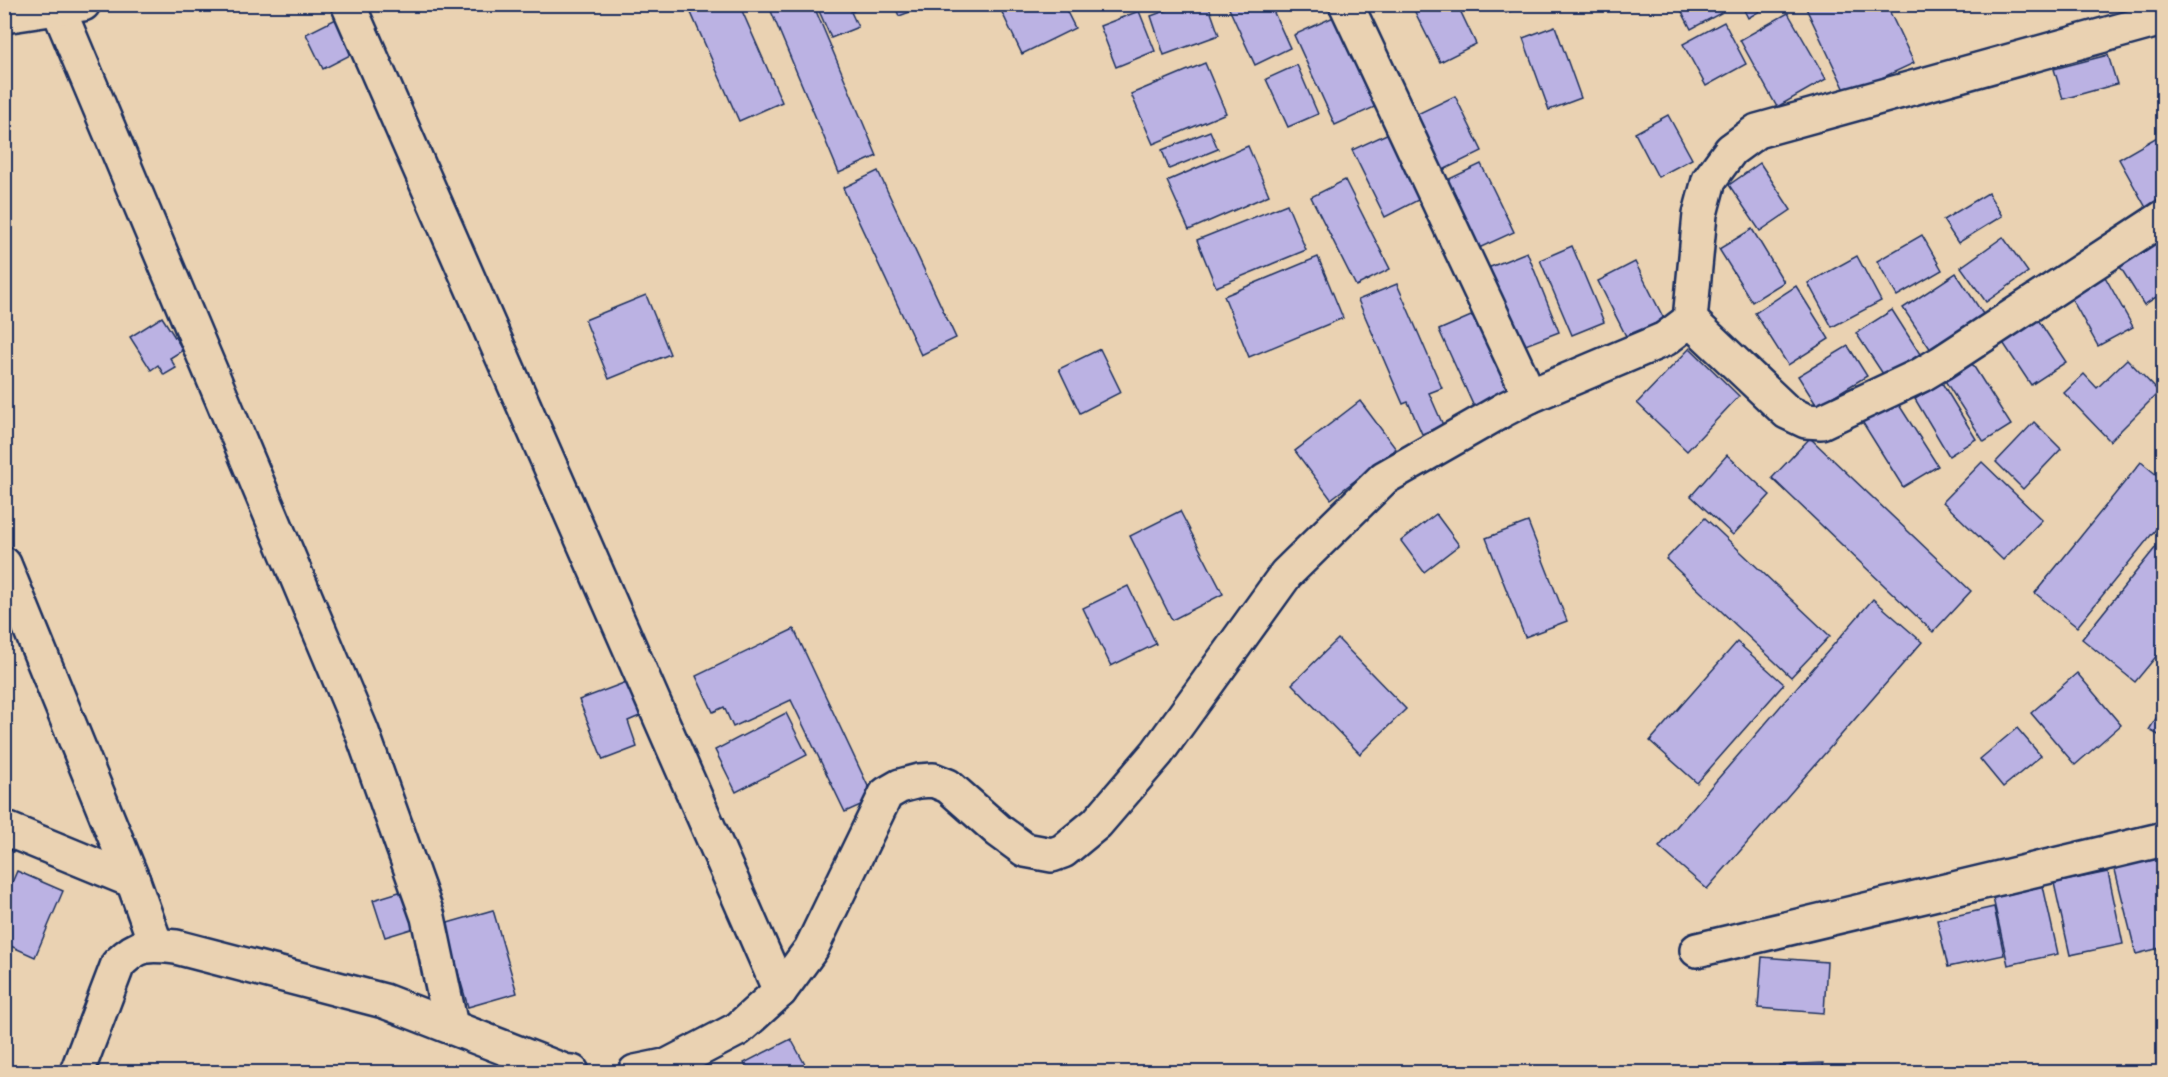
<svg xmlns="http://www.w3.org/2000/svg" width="2168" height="1077" font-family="'Architects Daughter',sans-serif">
<rect width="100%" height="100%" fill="#ead2b2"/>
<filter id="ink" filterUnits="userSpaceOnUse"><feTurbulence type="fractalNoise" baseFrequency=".0167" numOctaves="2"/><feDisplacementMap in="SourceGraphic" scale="12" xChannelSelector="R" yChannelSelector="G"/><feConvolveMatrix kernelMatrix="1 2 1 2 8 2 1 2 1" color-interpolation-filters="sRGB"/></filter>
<g filter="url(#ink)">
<g fill="#bbb2e3" stroke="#1b2f5e" stroke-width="1.5">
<polygon points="692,4 739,4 782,102 739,121 688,6"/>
<polygon points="768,4 813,4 877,156 839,173"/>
<polygon points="816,4 862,4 863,7 851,12 858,27 831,38"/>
<polygon points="894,4 931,4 899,16"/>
<polygon points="998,4 1063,4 1075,28 1022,54"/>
<polygon points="1184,4 1208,4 1219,35 1164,55 1151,16"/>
<polygon points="1227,4 1270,4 1290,48 1255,65"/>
<polygon points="1411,4 1457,4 1476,44 1440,62"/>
<polygon points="1503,4 1528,4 1506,13"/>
<polygon points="1678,4 1717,4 1721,13 1691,29"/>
<polygon points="1741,4 1772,4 1748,18"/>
<polygon points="1804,4 1886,4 1914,63 1847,94"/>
<polygon points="1139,11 1155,51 1116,67 1100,26"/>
<polygon points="1788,13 1826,79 1777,107 1740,40"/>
<polygon points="344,15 360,50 323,69 306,34"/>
<polygon points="1338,15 1379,105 1335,125 1294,35"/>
<polygon points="1724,22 1746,64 1706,86 1683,44"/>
<polygon points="1555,26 1581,98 1549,110 1523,38"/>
<polygon points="2108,55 2117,84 2063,99 2054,69"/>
<polygon points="1205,63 1226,113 1153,144 1131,94"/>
<polygon points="1297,65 1318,114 1288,127 1266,79"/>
<polygon points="1455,96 1482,151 1437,173 1409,118"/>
<polygon points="1668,115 1692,159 1658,177 1635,133"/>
<polygon points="1210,131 1218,149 1169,169 1162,150"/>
<polygon points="1391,132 1424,197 1385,217 1352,150"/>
<polygon points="2164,133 2164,205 2149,213 2119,159"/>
<polygon points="1248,146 1269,195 1189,230 1167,181"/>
<polygon points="1760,163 1791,210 1760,231 1729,185"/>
<polygon points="1481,164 1514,232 1479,248 1447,180"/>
<polygon points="878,171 956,338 921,355 843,188"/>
<polygon points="1345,180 1390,269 1356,286 1311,197"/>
<polygon points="1988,193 2002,216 1958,243 1943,220"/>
<polygon points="1287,204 1306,250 1216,287 1197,240"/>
<polygon points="1752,229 1784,282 1752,302 1719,249"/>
<polygon points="2164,233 2164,292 2144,305 2117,262"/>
<polygon points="1922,235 1942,270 1897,296 1877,261"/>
<polygon points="2003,237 2028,272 1986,302 1961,267"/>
<polygon points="1572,246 1604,322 1572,335 1540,260"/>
<polygon points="1527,252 1559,332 1515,349 1483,270"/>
<polygon points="1857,256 1881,301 1832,327 1808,283"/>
<polygon points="1318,257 1343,318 1249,357 1224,296"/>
<polygon points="1635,262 1664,319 1627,338 1598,281"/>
<polygon points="2099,266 2133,327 2098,346 2064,285"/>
<polygon points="1956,273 1983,314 1931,350 1903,308"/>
<polygon points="1397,284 1442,388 1429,393 1443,425 1422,434 1408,402 1403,404 1358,300"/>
<polygon points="1796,286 1829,339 1788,365 1755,313"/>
<polygon points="646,295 670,354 609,379 585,320"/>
<polygon points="2031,309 2066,362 2031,385 1996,332"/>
<polygon points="1892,310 1920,354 1885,377 1856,333"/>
<polygon points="1478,313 1513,392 1475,409 1439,330"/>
<polygon points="162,317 183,350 170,358 176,368 164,375 158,365 151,370 130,337"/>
<polygon points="1848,346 1867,376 1817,406 1798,376"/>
<polygon points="1690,348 1739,396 1687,451 1637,403"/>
<polygon points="1100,349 1121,392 1080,413 1059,369"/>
<polygon points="1969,359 2011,425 1984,442 1942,376"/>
<polygon points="2127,359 2159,392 2110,441 2064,393 2084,374 2097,388"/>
<polygon points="1942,383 1976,439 1949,456 1915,399"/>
<polygon points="1892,394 1938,466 1903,487 1858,415"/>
<polygon points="1360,401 1396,449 1331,499 1295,451"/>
<polygon points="2034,422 2061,449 2023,489 1996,462"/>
<polygon points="1810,438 1971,591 1933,632 1772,478"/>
<polygon points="1727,455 1770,495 1733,535 1691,496"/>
<polygon points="1982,462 2042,520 2003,560 1943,502"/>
<polygon points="2141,462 2164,481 2164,519 2077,627 2035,593"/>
<polygon points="1180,511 1223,594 1172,620 1130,536"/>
<polygon points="1436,514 1459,545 1424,572 1401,541"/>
<polygon points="1705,518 1830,636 1791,677 1666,559"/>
<polygon points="1528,522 1567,621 1525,637 1486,538"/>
<polygon points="2164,537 2164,647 2135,682 2082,639"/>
<polygon points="1128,586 1156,644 1111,666 1083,608"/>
<polygon points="1873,599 1922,642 1707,889 1659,847"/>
<polygon points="794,629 874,799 845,812 791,700 733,727 724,707 713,712 696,676"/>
<polygon points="1338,639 1406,709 1360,754 1292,684"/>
<polygon points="1737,642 1784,684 1697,783 1650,741"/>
<polygon points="2077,673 2121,725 2075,765 2031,713"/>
<polygon points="637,678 649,712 628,721 637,747 603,760 579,700"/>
<polygon points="2164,705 2164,738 2149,730"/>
<polygon points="786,713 807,755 736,792 715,750"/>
<polygon points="2017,728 2041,756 2003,787 1980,759"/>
<polygon points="2164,853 2164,947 2136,954 2114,866"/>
<polygon points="17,871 63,891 35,957 4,943 4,901"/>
<polygon points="2108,872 2123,944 2070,955 2054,883"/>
<polygon points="2043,886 2058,954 2008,965 1993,898"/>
<polygon points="409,889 421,926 385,937 373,900"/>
<polygon points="1994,907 2004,955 1948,967 1937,920"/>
<polygon points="493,910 517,993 468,1007 444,924"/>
<polygon points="1762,957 1827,962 1824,1013 1758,1008"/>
<polygon points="791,1039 809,1072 749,1072 744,1063"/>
<polygon points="1823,1063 1824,1072 1780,1072 1779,1065"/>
</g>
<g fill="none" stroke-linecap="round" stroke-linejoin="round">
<defs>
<g id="minor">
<polyline points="348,4 780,991"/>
<polyline points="1346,4 1530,396"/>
<polyline points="58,8 362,732 428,917 451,1026"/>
<polyline points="4,16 83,4"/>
<polyline points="1690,320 1787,412 1806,421 1821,422 1921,375 1941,363 2164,217"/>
<polyline points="4,564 133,881"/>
<polyline points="4,828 133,881 156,945"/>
<polyline points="1697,950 2164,839"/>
<path d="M 77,1072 L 118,964 C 139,943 148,944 176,947 L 384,1001 L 564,1071 L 572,1072"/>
<polyline points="635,1072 669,1065 738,1029 780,991 811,949 886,794 900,786 919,781 933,780 948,786 999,831 1025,850 1052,855 1063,851 1097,823 1157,753 1286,574 1384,478 1503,410 1530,396 1665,339 1690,320 1700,214 1709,180 1731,150 1757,131 2151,22"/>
</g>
</defs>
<use href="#minor" stroke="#1b2f5e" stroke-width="38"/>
<use href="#minor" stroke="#ead2b2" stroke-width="33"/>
</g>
</g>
<rect width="2168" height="1077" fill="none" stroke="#ead2b2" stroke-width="24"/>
<rect x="12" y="12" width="2144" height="1053" fill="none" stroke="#1b2f5e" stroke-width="2" filter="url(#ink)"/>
</svg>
